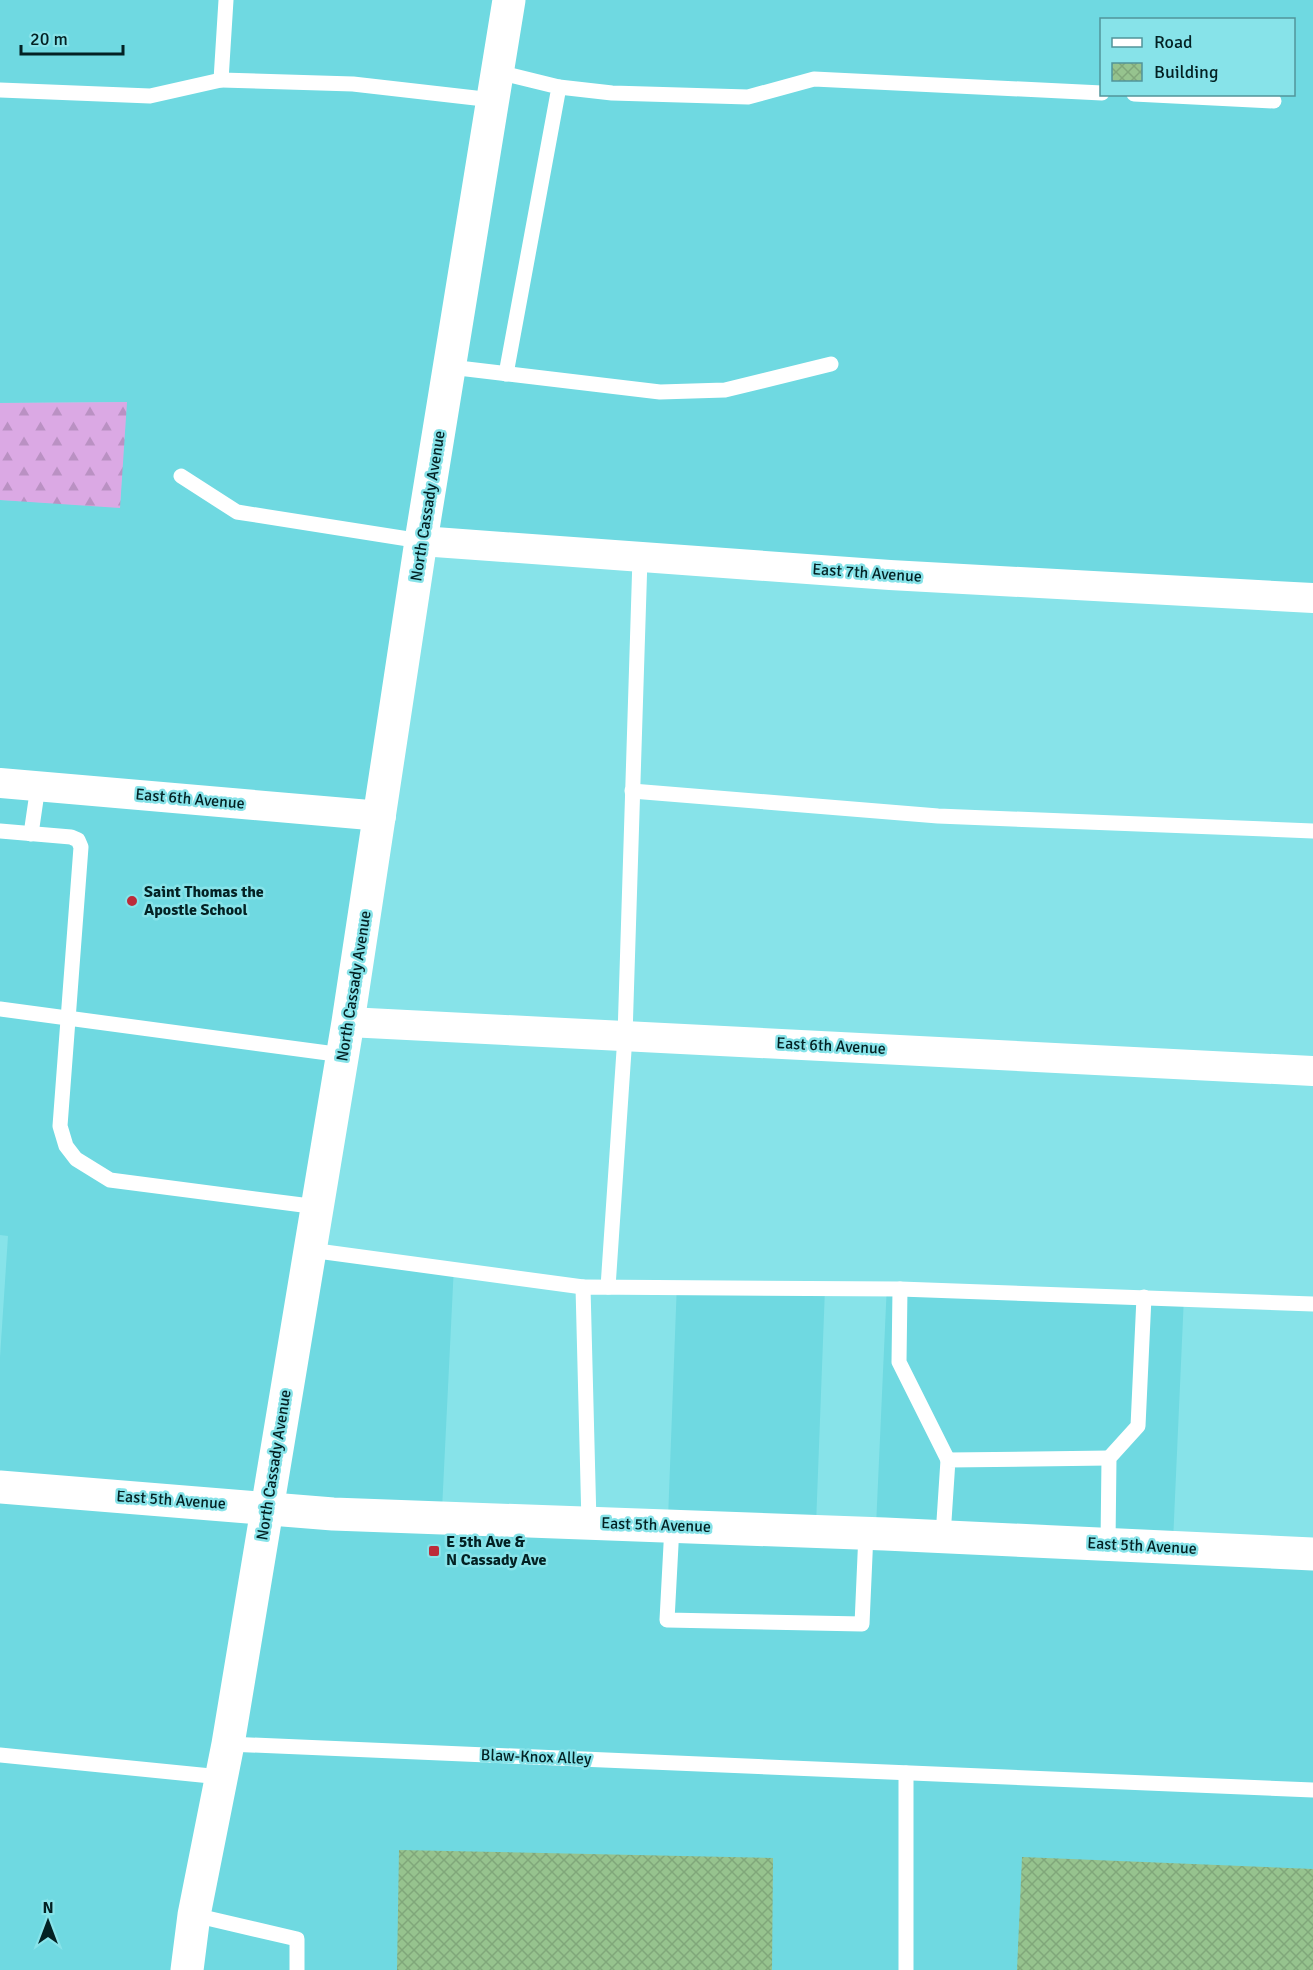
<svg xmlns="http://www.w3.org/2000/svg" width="1313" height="1970" font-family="Signika,sans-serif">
<defs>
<pattern id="forest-firs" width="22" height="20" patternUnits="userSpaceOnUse" patternTransform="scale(1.5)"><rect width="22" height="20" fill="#dba9e4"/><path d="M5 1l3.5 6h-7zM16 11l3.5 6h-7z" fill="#ba91c3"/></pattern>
<pattern id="building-cross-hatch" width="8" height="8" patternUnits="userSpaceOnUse" patternTransform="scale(1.5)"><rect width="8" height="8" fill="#96c38e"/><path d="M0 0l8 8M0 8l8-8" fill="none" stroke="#80a77a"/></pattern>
</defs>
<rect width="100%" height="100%" fill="#87e3e9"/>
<path fill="#6fd9e1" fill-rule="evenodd" d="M 0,0 L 1313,0 L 1313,595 L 426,538 L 305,1253 L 454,1265 L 442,1510 L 668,1519 L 677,1282 L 825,1288 L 816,1525 L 876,1527 L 887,1283 L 1184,1296 L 1173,1542 L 1313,1549 L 1313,1970 L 0,1970 L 0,1357 L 8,1236 L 0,1235 L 0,500 L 120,507 L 126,402 L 0,403 ZM 1102,20 L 1294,20 L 1294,94 L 1102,94 Z"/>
<polygon fill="url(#forest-firs)" points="127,402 120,508 0,500 0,403"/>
<g fill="url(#building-cross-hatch)">
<polygon points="399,1850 773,1858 772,1970 397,1970"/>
<polygon points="1022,1857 1313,1869 1313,1970 1017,1970"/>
</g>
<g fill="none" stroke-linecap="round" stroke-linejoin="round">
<g stroke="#fff" stroke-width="15">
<polyline points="226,0 221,80 353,84 493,100"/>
<polyline points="498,72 559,87 506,374"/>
<polyline points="559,87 612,93 748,97 814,79 1102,93"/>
<polyline points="0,90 150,96 221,80"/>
<polyline points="1134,94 1274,101"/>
<polyline points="450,367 660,392 725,390 831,364"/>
<polyline points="181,476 237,512 421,541"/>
<polyline points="632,791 938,816 1313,831"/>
<polyline points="0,831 71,837 78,840 81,847 60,1126 66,1146 76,1159 110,1180 318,1207"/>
<polyline points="31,834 38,786"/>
<polyline points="0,1009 343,1055"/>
<polyline points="310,1250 583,1287"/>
<polyline points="608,1287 625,1036 640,558"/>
<polyline points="900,1289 899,1362 948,1460"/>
<polyline points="589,1523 583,1287 900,1289 1313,1304"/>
<polyline points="672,1526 667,1620 862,1624 866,1533"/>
<polyline points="943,1536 948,1460 1109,1458"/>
<polyline points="1108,1544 1109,1458 1138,1426 1144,1297"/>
<polyline points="228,1744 1313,1790"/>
<polyline points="0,1755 221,1777"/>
<polyline points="906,1773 906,1970"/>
<polyline points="194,1915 297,1939 297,1970"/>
</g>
<g stroke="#fff" stroke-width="30">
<polyline points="421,541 890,575 1313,598"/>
<polyline points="0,783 381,816"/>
<polyline points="348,1022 1313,1071"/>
</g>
<polyline stroke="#fff" stroke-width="33" points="187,1970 194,1915 228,1744 348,1022 421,541 509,0"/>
<polyline stroke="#fff" stroke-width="33" points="0,1487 333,1514 885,1534 1313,1554"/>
</g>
<g fill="#bc2b39" stroke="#87e3e9" stroke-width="2">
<circle cx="132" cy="901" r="6"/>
<rect x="428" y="1545" width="12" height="12" rx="3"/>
</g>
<g text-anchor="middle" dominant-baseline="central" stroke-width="5" stroke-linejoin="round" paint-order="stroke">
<g font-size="16" fill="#032123" stroke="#87e3e9">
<text transform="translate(428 506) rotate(-81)">North Cassady Avenue</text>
<text transform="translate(867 573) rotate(4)">East 7th Avenue</text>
<text transform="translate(190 799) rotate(5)">East 6th Avenue</text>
<text transform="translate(354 986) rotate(-81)">North Cassady Avenue</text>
<text transform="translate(831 1046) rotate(3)">East 6th Avenue</text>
<text transform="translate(274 1465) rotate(-81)">North Cassady Avenue</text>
<text transform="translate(171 1500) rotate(4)">East 5th Avenue</text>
<text transform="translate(656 1525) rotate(2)">East 5th Avenue</text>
<text transform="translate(1142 1546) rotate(3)">East 5th Avenue</text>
<text transform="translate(536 1757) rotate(2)">Blaw-Knox Alley</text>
</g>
<g font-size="16" font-weight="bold" fill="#032123" stroke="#87e3e9" text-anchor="start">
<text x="144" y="892">Saint Thomas the<tspan x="144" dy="18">Apostle School</tspan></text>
<text x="446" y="1542">E 5th Ave &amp;<tspan x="446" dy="18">N Cassady Ave</tspan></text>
</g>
</g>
<rect x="1100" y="18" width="195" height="78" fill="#87e3e9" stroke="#52959a" stroke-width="1.5"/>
<rect x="1112" y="38" width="30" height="9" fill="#ffffff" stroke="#52959a" stroke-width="1.5"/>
<text x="1154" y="48" font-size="18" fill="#032123">Road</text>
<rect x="1112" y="63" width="30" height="18" fill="url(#building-cross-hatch)" stroke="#52959a" stroke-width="1.5"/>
<text x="1154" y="78" font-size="18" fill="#032123">Building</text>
<g transform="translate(48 1922)" stroke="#87e3e9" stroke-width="4.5" paint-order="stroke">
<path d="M0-4.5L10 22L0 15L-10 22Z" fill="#032123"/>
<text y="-9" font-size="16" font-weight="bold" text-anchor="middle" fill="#032123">N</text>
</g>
<path d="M21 45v9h102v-9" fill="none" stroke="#032123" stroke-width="3"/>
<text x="30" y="45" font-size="18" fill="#032123" stroke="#87e3e9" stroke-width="4.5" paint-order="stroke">20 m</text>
</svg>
